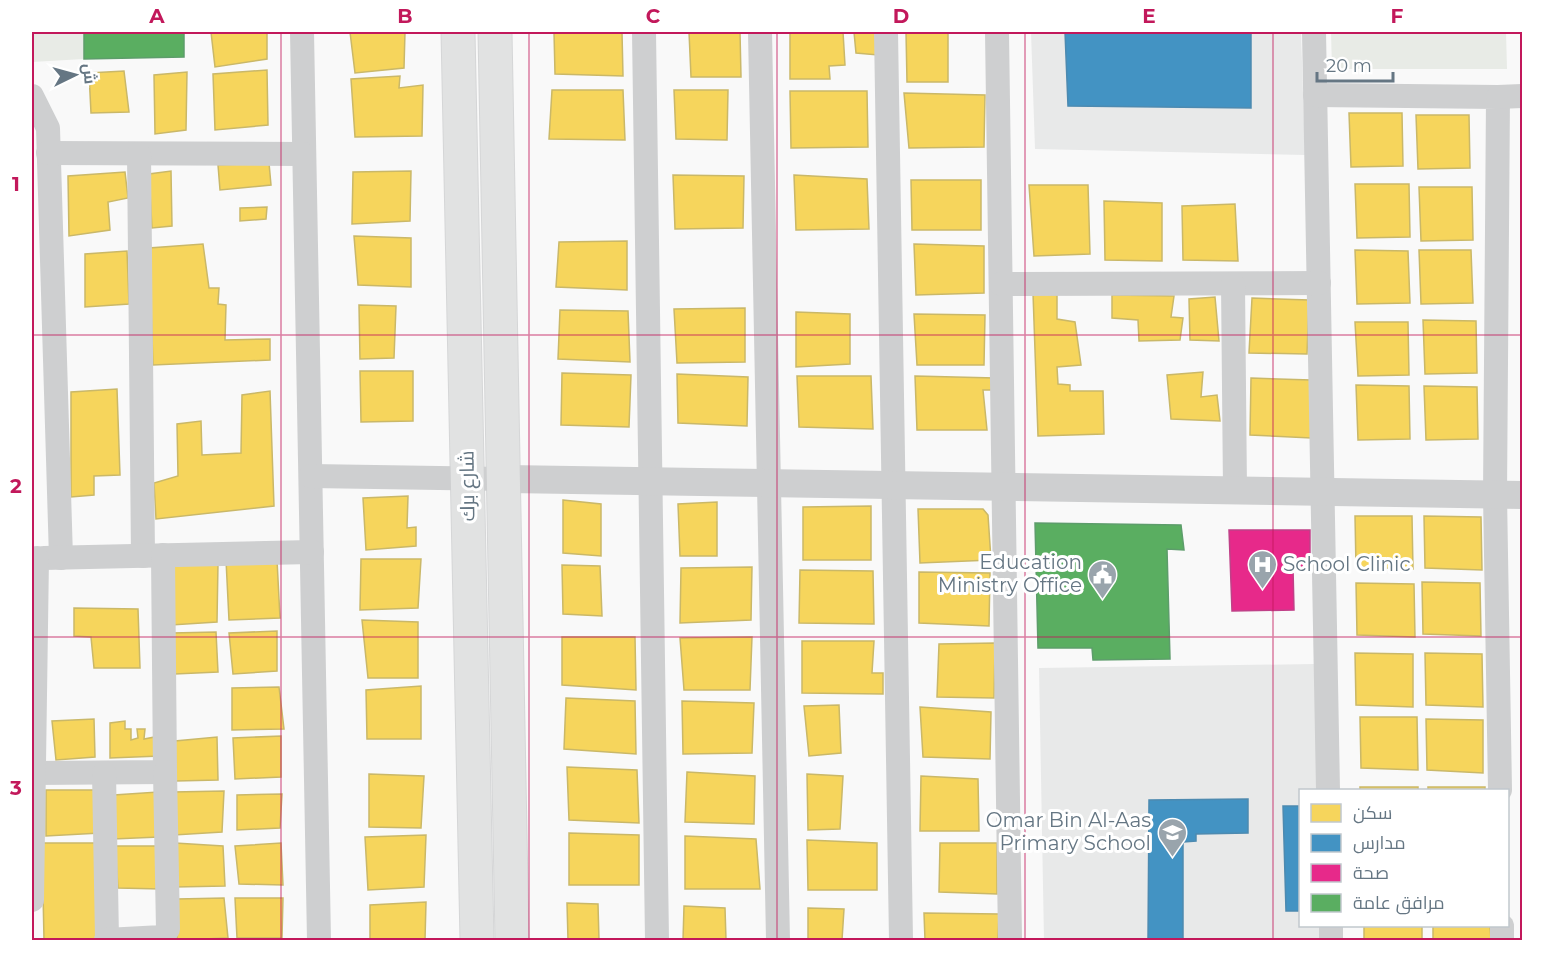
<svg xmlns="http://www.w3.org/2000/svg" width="1554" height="972" font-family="Montserrat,Cairo,sans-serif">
<rect width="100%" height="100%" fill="#f9f9f9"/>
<g fill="#e8e9e9">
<polygon points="1031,32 1301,32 1305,155 1035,149"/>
<polygon points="1314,664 1318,790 1300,790 1300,926 1321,926 1321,940 1044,940 1039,668"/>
</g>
<g fill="#e8ebe6">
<polygon points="32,32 84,32 84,59 32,62"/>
<polygon points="1331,32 1506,32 1507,69 1332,69"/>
</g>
<g fill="#f6d55c" stroke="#cab868" stroke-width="1.5">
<polygon points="211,32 267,32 267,59 215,67"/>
<polygon points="350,32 405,32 404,68 355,73"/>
<polygon points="554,32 622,32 623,76 555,74"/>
<polygon points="689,32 740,32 741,77 691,77"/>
<polygon points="790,32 843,32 845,65 829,66 830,79 790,79"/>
<polygon points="854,32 878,32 878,55 856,53"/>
<polygon points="906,32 948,32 948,82 907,82"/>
<polygon points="267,70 268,125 215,130 213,74"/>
<polygon points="124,71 129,112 91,113 89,73"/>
<polygon points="187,72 186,130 155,134 154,75"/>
<polygon points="400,76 399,88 423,85 422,136 355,137 351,79"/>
<polygon points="552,90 623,90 625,140 549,139"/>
<polygon points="674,90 728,90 727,140 676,139"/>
<polygon points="790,91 867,91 868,147 791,148"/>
<polygon points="904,93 985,95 984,147 909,148"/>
<polygon points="1349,113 1402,113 1403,166 1351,167"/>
<polygon points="1416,115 1469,115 1470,168 1418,169"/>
<polygon points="269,163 271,185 220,190 218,165"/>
<polygon points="171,171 172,226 152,228 149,174"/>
<polygon points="411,171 410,221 352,224 353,172"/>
<polygon points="125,172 128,198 108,202 110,230 69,236 68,176"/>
<polygon points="673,175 744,176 743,228 675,229"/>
<polygon points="794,175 867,179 869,229 796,230"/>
<polygon points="911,180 981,180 981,230 912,230"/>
<polygon points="1355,184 1409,184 1410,237 1357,238"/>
<polygon points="1029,185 1088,185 1090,254 1034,256"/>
<polygon points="1419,187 1472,187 1473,240 1421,241"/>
<polygon points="1104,201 1162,203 1162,261 1105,260"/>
<polygon points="1235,204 1238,261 1183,260 1182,206"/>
<polygon points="267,207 266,219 240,221 240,208"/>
<polygon points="354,236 411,238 411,287 358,285"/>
<polygon points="627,241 627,290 556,287 559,242"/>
<polygon points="203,244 209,288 219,288 218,304 226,305 225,340 270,339 270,360 153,365 149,248"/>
<polygon points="914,244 984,246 984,293 916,295"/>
<polygon points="1355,250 1408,251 1410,303 1357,304"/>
<polygon points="1419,250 1471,250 1473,303 1421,304"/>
<polygon points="127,251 129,304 85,307 85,254"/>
<polygon points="1033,293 1057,295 1057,319 1075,322 1081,365 1057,367 1058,384 1070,385 1070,391 1103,391 1104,434 1038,436"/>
<polygon points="1112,295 1174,296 1171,317 1183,318 1180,340 1139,341 1138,320 1112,318"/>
<polygon points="1215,297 1219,341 1190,340 1189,299"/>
<polygon points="1252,298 1309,300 1307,354 1249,353"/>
<polygon points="359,305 396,306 394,358 360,359"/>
<polygon points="745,308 745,362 677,363 674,309"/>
<polygon points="560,310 628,311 630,362 558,359"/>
<polygon points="796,312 850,314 850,364 796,367"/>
<polygon points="914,314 985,315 984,365 917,365"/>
<polygon points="1423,320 1476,321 1477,373 1425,374"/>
<polygon points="1355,322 1408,322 1409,375 1358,376"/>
<polygon points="360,371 413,371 413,421 361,422"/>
<polygon points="1203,372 1201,397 1217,395 1220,421 1171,419 1167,375"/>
<polygon points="562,373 631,375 629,427 561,425"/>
<polygon points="677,374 748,377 747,426 678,423"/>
<polygon points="797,376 871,376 873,429 799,427"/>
<polygon points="915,376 995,378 995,390 983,390 987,430 917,430"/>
<polygon points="1251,378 1311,380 1311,438 1250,435"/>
<polygon points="1356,385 1409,386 1410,439 1358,440"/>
<polygon points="1424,386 1477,387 1478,439 1426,440"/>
<polygon points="117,389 120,475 94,476 94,495 71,497 71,392"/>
<polygon points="270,391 274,506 156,519 154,483 178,476 177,424 201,421 202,455 241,453 242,395"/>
<polygon points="408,496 407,528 416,527 416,546 366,550 363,498"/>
<polygon points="563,500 601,504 601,556 563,553"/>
<polygon points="717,502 717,556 680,556 678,504"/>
<polygon points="871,506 871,560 803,560 803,507"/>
<polygon points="918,509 983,509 988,515 991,560 920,563"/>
<polygon points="1355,516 1412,516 1413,569 1356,567"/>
<polygon points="1424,516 1481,517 1482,570 1425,568"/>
<polygon points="361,559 421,559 418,608 360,610"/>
<polygon points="226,560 277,560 280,618 229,620"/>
<polygon points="218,563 217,622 171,625 171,565"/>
<polygon points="562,565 600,566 602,616 563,614"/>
<polygon points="752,567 751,620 680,623 681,568"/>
<polygon points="800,570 873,571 874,624 799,623"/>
<polygon points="919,572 990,573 989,626 919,623"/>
<polygon points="1422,582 1480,583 1481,636 1423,634"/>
<polygon points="1356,583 1414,584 1415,637 1357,635"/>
<polygon points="74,608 138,609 140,668 94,668 91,637 74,636"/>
<polygon points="362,620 418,622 418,678 368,678"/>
<polygon points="277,631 277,671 233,674 229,633"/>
<polygon points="216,632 218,672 175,674 172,633"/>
<polygon points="562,637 635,637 636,690 562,685"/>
<polygon points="752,637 750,690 684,690 680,638"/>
<polygon points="802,641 874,641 872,673 883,673 883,694 802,693"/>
<polygon points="995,643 994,698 937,697 939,644"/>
<polygon points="1355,653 1413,654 1413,707 1356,705"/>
<polygon points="1425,653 1482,654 1483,707 1426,705"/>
<polygon points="421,686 421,739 367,739 366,690"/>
<polygon points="279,687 284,729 232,730 232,688"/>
<polygon points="566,698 635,701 636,754 564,749"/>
<polygon points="682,701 754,703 752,753 683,754"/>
<polygon points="839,705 841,753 809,756 804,706"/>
<polygon points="920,707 991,712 990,759 923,757"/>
<polygon points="1360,717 1417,717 1418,770 1361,768"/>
<polygon points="94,719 95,757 56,760 52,721"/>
<polygon points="1426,719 1483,720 1483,773 1427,770"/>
<polygon points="125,721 125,729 131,729 131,740 138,738 137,729 145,729 144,739 160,736 160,756 110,758 110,723"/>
<polygon points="281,736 281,777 235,779 233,738"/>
<polygon points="217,737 218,780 176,781 175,741"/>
<polygon points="567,767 637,770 639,823 569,820"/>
<polygon points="687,772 755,776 754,824 685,822"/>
<polygon points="369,774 424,776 421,828 369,827"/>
<polygon points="807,774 843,776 840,829 808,830"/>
<polygon points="921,776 978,779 979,831 920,831"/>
<rect x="1360" y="787" width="58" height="3"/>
<rect x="1428" y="787" width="57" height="3"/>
<polygon points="46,790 99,790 100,833 46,836"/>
<polygon points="224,791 222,832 174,835 173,792"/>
<polygon points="158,792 159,837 113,839 114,795"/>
<polygon points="282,794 280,828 237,830 237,795"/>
<polygon points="569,833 639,835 639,885 569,885"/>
<polygon points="426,835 424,887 368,890 365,837"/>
<polygon points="685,836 756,839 760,889 685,889"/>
<polygon points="807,840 877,843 877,890 808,890"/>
<polygon points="42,843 101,843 100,940 44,940"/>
<polygon points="175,843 223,846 225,886 175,887"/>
<polygon points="281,843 283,885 239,884 235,846"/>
<polygon points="940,843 997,843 997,894 939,892"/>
<polygon points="115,846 162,846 161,889 118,888"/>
<polygon points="224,898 228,938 177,940 177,899"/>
<polygon points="235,898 283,898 282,938 237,938"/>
<polygon points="426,902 425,940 370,940 370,905"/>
<polygon points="567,903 598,904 599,940 613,940 568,940"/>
<polygon points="684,906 725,908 726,940 683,940"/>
<polygon points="808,908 844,909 842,940 808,940"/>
<polygon points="924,913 999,914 998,940 925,940"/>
<rect x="1364" y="926" width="58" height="14"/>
<polygon points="1433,926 1490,926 1491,940 1433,940"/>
</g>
<g fill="#4393c3" stroke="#4d8ab0" stroke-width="1.5">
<polygon points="1065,32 1251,32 1251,108 1068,106"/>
<polygon points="1248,799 1248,833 1196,834 1196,841 1183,842 1183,940 1148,940 1149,800"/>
<polygon points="1283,806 1300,806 1300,911 1286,911"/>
</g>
<polygon fill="#e7298a" stroke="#c04088" stroke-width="1.5" points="1229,530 1310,530 1310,570 1293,568 1294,610 1232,611"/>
<g fill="#5aae61" stroke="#5d9d6b" stroke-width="1.5">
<polygon points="84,32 184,32 184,57 84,59"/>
<polygon points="1035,523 1181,525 1184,550 1167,549 1170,659 1093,660 1092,648 1038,648"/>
</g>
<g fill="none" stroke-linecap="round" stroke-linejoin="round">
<defs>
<g id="secondary">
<polyline points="458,32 477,940"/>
<polyline points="495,32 512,940"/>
</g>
</defs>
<use href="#secondary" stroke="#d5d6d7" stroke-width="35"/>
<g stroke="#cecfd0" stroke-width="24">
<polyline points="302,32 319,940"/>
<polyline points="644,32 657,940"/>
<polyline points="760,32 778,940"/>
<polyline points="886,32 901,940"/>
<polyline points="997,32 1010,940"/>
<polyline points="1314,32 1328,790"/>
<polyline points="1315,95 1498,97 1495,495 1500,790"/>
<polyline points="32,96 48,128 61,558"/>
<polyline points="1498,97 1522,96"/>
<polyline points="48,153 303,154"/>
<polyline points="139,154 143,556"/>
<polyline points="1001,284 1319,283"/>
<polyline points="1233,284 1235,491"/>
<polyline points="311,476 503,479"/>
<polyline points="44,558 312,552"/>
<polyline points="34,773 165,772 163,555"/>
<polyline points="104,773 107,939"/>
<polyline points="32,900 37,558"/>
<polyline points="1331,926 1331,940"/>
<polyline points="1502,926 1502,940"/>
<polyline points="106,940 162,937 168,929 165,772"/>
</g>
<polyline stroke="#cecfd0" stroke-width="28" points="503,479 1522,495"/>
<use href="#secondary" stroke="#e1e2e2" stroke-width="33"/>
</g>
<path fill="none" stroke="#c2185b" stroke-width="1.5" stroke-opacity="0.55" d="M 281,32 L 281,940M 529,32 L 529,940M 777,32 L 777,940M 1025,32 L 1025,940M 1273,32 L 1273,940M 32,335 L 1522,335M 32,637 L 1522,637"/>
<defs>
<symbol id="hospital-pin" viewBox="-11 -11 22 30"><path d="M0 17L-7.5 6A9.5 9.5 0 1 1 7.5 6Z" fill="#99a4ac" stroke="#fff"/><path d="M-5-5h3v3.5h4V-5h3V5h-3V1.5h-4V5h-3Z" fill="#fff"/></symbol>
<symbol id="civic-pin" viewBox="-11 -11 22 30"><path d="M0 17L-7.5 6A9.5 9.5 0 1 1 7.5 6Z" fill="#99a4ac" stroke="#fff"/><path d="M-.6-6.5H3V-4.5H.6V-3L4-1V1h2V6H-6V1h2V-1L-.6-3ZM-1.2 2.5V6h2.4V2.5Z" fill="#fff"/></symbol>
<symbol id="school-pin" viewBox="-11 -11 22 30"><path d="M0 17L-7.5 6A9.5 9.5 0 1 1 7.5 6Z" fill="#99a4ac" stroke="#fff"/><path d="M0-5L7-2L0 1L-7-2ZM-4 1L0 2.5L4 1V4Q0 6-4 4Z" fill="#fff"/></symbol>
</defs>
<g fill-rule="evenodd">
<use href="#hospital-pin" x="1246" y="548" width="33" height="45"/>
<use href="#civic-pin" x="1086" y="558" width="33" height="45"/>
<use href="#school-pin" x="1156" y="816" width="33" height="45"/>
</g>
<g text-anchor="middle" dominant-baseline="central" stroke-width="6" stroke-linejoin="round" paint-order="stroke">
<g font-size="20" fill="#657683" stroke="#fff">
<text transform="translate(467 486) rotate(-91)">شارع برك</text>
</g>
<g font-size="20" fill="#657683" stroke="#fff" text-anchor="end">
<text x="1082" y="562">Education<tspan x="1082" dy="23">Ministry Office</tspan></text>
<text x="1283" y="564" text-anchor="start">School Clinic</text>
<text x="1151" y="820">Omar Bin Al-Aas<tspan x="1151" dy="23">Primary School</tspan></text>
</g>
</g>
<rect width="1554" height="972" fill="none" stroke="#ffffff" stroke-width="66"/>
<rect x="1299" y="789" width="210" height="138" fill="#ffffff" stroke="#c1c8cd" stroke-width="1.5"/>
<rect x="1311" y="804" width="30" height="18" fill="#f6d55c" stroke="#c1c8cd" stroke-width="1.5"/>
<text x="1353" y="819" font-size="18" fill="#657683">سكن</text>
<rect x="1311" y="834" width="30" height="18" fill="#4393c3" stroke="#c1c8cd" stroke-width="1.5"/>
<text x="1353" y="849" font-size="18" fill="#657683">مدارس</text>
<rect x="1311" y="864" width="30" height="18" fill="#e7298a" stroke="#c1c8cd" stroke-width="1.5"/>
<text x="1353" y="879" font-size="18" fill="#657683">صحة</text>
<rect x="1311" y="894" width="30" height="18" fill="#5aae61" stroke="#c1c8cd" stroke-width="1.5"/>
<text x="1353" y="909" font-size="18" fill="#657683">مرافق عامة</text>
<g transform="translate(75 75) rotate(85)" stroke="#ffffff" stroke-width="4.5" paint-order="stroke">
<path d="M0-4.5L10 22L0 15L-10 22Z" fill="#657683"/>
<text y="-9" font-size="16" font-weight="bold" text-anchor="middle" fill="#657683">ش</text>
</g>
<path d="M1317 72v9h76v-9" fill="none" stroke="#657683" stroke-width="3"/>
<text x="1326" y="72" font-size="18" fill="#657683" stroke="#ffffff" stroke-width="4.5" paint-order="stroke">20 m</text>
<rect x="33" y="33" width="1488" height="906" fill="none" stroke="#c2185b" stroke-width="2"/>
<g font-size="20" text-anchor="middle" font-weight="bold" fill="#c2185b">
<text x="157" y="23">A</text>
<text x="405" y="23">B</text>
<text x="653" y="23">C</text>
<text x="901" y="23">D</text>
<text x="1149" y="23">E</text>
<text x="1397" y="23">F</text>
<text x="16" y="191">1</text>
<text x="16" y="493">2</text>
<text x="16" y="795">3</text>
</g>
</svg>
